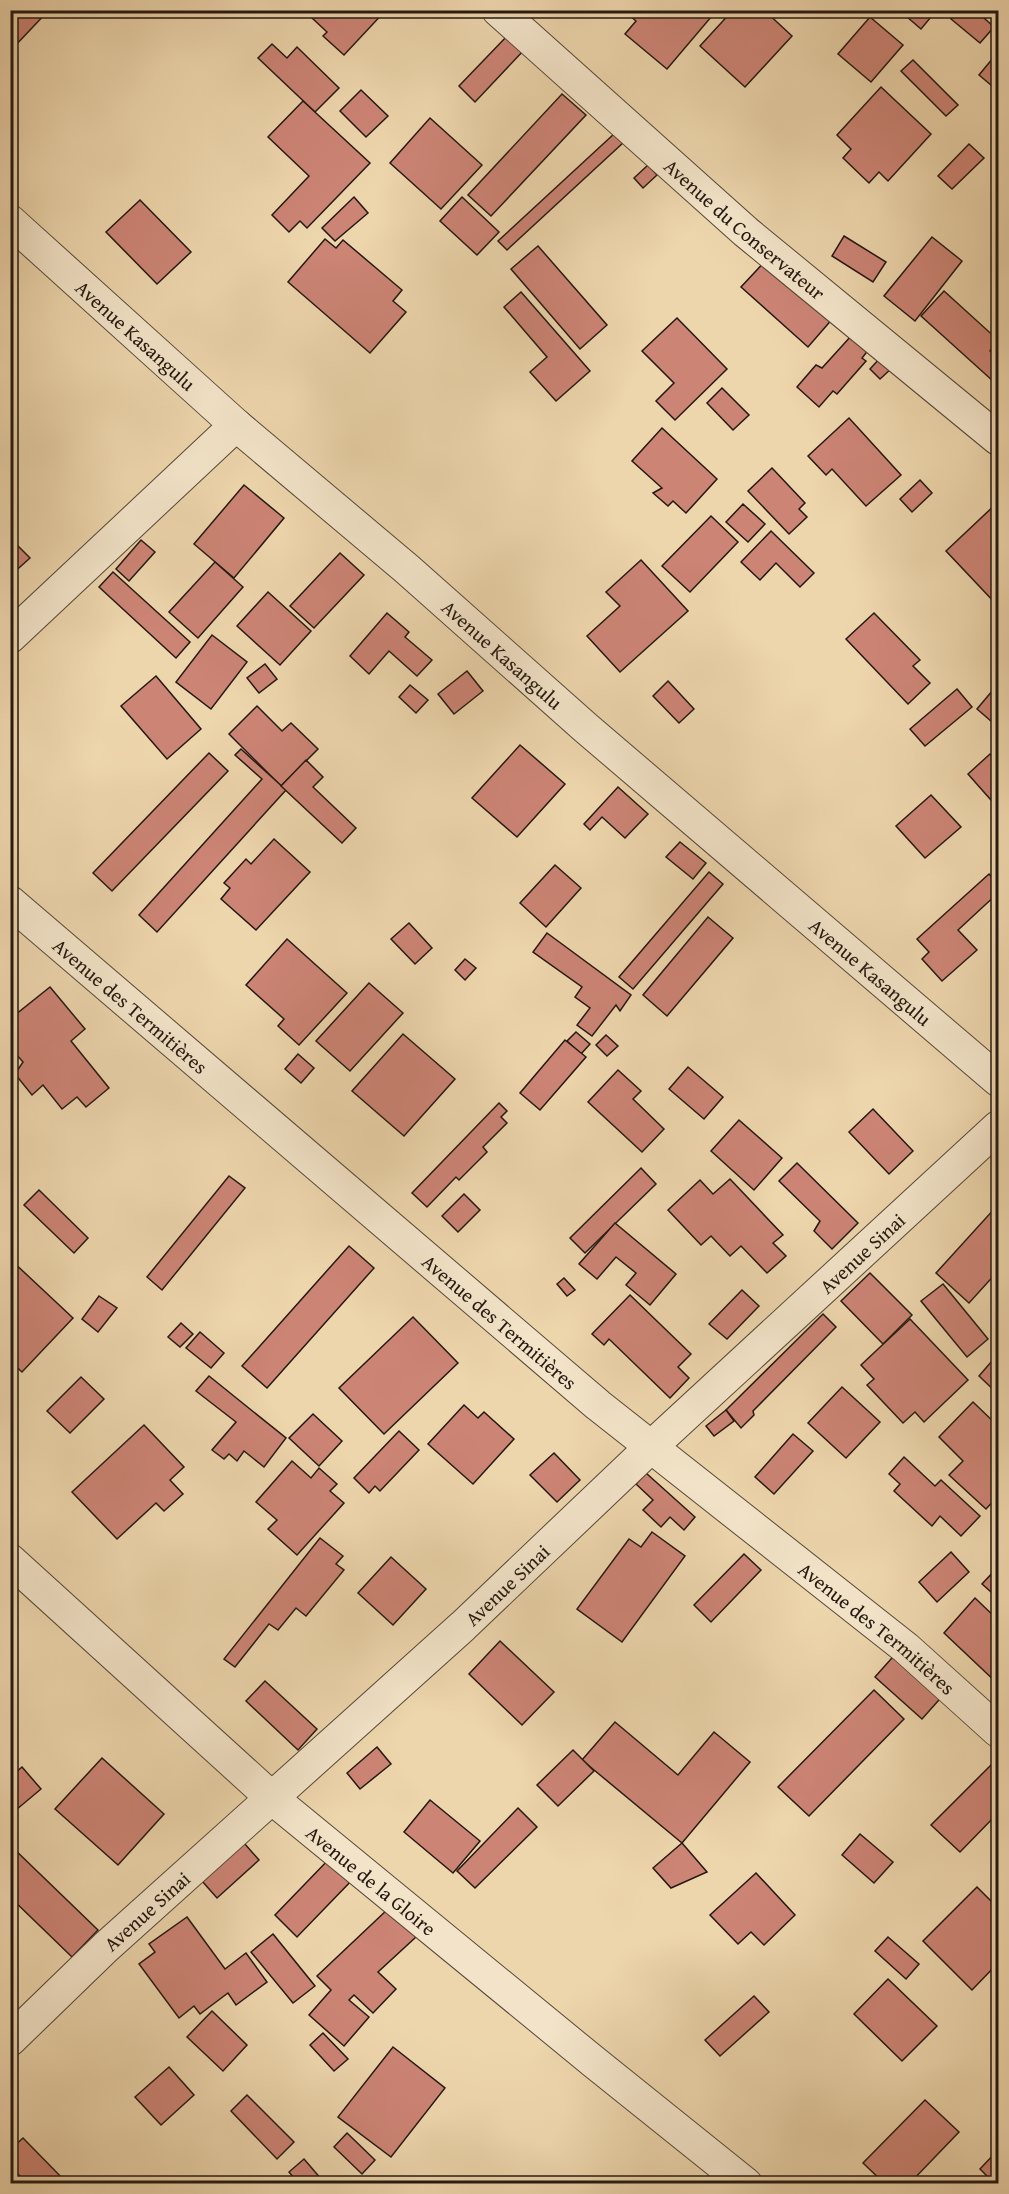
<svg xmlns="http://www.w3.org/2000/svg" width="1009" height="2194" font-family="'Gentium Book Plus',serif">
<rect width="100%" height="100%" fill="#edd5ac"/>
<filter id="stains"><feTurbulence type="fractalNoise" baseFrequency=".00333" numOctaves="4"/><feColorMatrix values="0 0 0 0 .2 0 0 0 0 .09 0 0 0 0 .02 0 0 0 .5 -.17"/></filter>
<radialGradient id="worn" r=".72"><stop offset=".6" stop-color="#630" stop-opacity="0"/><stop offset="1" stop-color="#630" stop-opacity=".3"/></radialGradient>
<g fill="#cc8475" stroke="#241911" stroke-width="1.5">
<polygon points="10,10 49,10 10,51"/>
<polygon points="320,10 386,10 344,55 323,36 327,32 312,18"/>
<polygon points="623,10 717,10 667,69 625,34 636,21"/>
<polygon points="733,10 764,10 792,36 745,87 700,46"/>
<polygon points="899,10 936,10 936,11 921,29"/>
<polygon points="958,10 975,10 994,27 980,43 951,19"/>
<polygon points="870,17 903,45 871,82 838,54"/>
<polygon points="508,35 524,50 475,102 459,86"/>
<polygon points="272,44 287,58 297,47 339,88 315,112 258,58"/>
<polygon points="998,52 998,91 979,75"/>
<polygon points="913,60 958,105 946,116 901,71"/>
<polygon points="881,87 931,134 888,181 879,172 869,183 843,158 851,149 837,135"/>
<polygon points="361,90 388,116 366,137 340,111"/>
<polygon points="562,94 586,115 491,216 468,195"/>
<polygon points="303,101 370,163 307,228 300,221 289,232 272,215 309,176 268,137"/>
<polygon points="430,118 482,165 441,209 390,163"/>
<polygon points="615,133 624,142 507,250 498,241"/>
<polygon points="969,144 984,158 952,189 938,176"/>
<polygon points="648,165 657,175 643,188 634,178"/>
<polygon points="354,197 368,213 335,241 322,228"/>
<polygon points="462,197 499,232 477,255 440,221"/>
<polygon points="140,200 191,252 157,284 106,232"/>
<polygon points="844,236 886,262 873,282 832,256"/>
<polygon points="932,237 962,261 915,321 884,296"/>
<polygon points="325,239 336,248 343,240 402,290 393,301 406,312 370,353 288,282"/>
<polygon points="538,246 607,325 580,349 511,269"/>
<polygon points="768,258 834,317 808,347 741,287"/>
<polygon points="944,291 998,340 990,351 998,359 998,377 994,382 921,316"/>
<polygon points="521,292 590,371 556,401 530,372 547,357 504,307"/>
<polygon points="677,318 727,369 675,420 656,401 674,383 642,351"/>
<polygon points="852,335 869,349 862,358 866,361 837,394 833,391 819,407 797,387 816,365 822,368"/>
<polygon points="881,357 892,368 880,379 870,369"/>
<polygon points="722,388 749,415 733,430 707,403"/>
<polygon points="849,418 901,475 866,506 832,469 826,475 808,456"/>
<polygon points="662,428 717,479 686,513 673,501 668,506 653,493 662,488 632,461"/>
<polygon points="772,468 805,503 799,509 807,517 789,534 748,491"/>
<polygon points="920,480 932,493 912,512 900,499"/>
<polygon points="244,485 284,518 234,578 194,544"/>
<polygon points="998,502 998,606 946,551"/>
<polygon points="743,504 765,524 748,542 726,522"/>
<polygon points="711,516 738,542 690,592 662,566"/>
<polygon points="771,531 814,573 800,587 776,563 760,580 741,562"/>
<polygon points="10,538 30,558 11,575 10,575"/>
<polygon points="141,540 155,552 129,581 116,569"/>
<polygon points="340,553 364,575 314,628 290,606"/>
<polygon points="641,560 688,611 620,672 587,636 620,606 606,592"/>
<polygon points="215,562 243,587 198,638 169,612"/>
<polygon points="113,572 190,642 176,658 99,587"/>
<polygon points="268,592 311,631 280,665 237,626"/>
<polygon points="387,613 409,632 405,637 432,660 417,676 389,651 369,674 350,656"/>
<polygon points="874,613 920,660 913,666 930,683 908,704 846,639"/>
<polygon points="212,635 247,662 211,709 176,682"/>
<polygon points="265,664 277,679 259,693 247,678"/>
<polygon points="467,671 483,691 454,714 438,694"/>
<polygon points="156,676 201,729 167,759 121,706"/>
<polygon points="668,681 694,709 679,723 653,696"/>
<polygon points="998,684 998,727 977,709"/>
<polygon points="410,685 428,700 416,713 399,697"/>
<polygon points="957,689 972,707 925,746 910,729"/>
<polygon points="257,706 282,731 291,723 318,749 281,786 229,734"/>
<polygon points="520,745 565,784 517,837 472,798"/>
<polygon points="241,749 286,790 157,932 139,915 262,779 235,755"/>
<polygon points="209,753 228,771 112,891 93,873"/>
<polygon points="990,754 998,763 998,808 968,774"/>
<polygon points="306,760 323,777 313,787 356,828 342,843 281,786"/>
<polygon points="618,787 648,814 625,838 602,817 590,830 584,824"/>
<polygon points="931,795 961,827 925,858 896,826"/>
<polygon points="274,839 310,872 256,930 221,899 230,888 224,883 246,859 251,864"/>
<polygon points="680,842 706,863 693,879 666,857"/>
<polygon points="998,864 998,878 992,869"/>
<polygon points="555,865 581,888 546,927 520,903"/>
<polygon points="709,872 723,884 633,989 619,977"/>
<polygon points="989,874 998,884 998,893 958,930 977,950 942,981 922,959 929,952 917,939"/>
<polygon points="708,917 733,938 667,1016 643,995"/>
<polygon points="409,923 432,948 415,964 391,939"/>
<polygon points="547,933 631,995 620,1011 616,1005 592,1036 577,1025 590,1008 575,997 582,987 533,952"/>
<polygon points="287,939 347,993 299,1045 278,1026 284,1019 246,985"/>
<polygon points="465,959 476,968 465,980 455,970"/>
<polygon points="369,983 403,1013 350,1071 316,1041"/>
<polygon points="50,987 85,1029 71,1041 109,1088 86,1107 77,1097 62,1109 43,1085 32,1095 15,1074 23,1062 10,1047 10,1019"/>
<polygon points="576,1032 590,1044 581,1054 567,1041"/>
<polygon points="403,1034 455,1079 404,1136 352,1091"/>
<polygon points="606,1035 618,1046 607,1056 596,1045"/>
<polygon points="565,1040 586,1057 540,1110 520,1093"/>
<polygon points="298,1054 314,1068 301,1083 285,1069"/>
<polygon points="688,1067 723,1097 704,1119 669,1089"/>
<polygon points="618,1070 641,1091 633,1099 664,1129 642,1152 588,1102"/>
<polygon points="499,1103 507,1111 501,1117 507,1123 483,1147 487,1152 459,1180 456,1177 427,1207 412,1193"/>
<polygon points="873,1109 913,1151 889,1174 849,1132"/>
<polygon points="739,1120 782,1158 754,1190 711,1151"/>
<polygon points="797,1163 858,1223 832,1249 814,1231 820,1221 779,1181"/>
<polygon points="641,1168 656,1184 585,1253 570,1238"/>
<polygon points="229,1176 245,1188 162,1290 147,1277"/>
<polygon points="730,1179 783,1235 773,1243 786,1256 767,1273 741,1246 730,1256 711,1236 701,1245 668,1210 700,1180 713,1194"/>
<polygon points="39,1190 88,1238 74,1253 24,1205"/>
<polygon points="464,1194 480,1210 458,1232 442,1216"/>
<polygon points="995,1208 998,1211 998,1271 969,1303 936,1273"/>
<polygon points="615,1223 676,1274 650,1305 626,1285 636,1273 616,1257 597,1279 579,1264"/>
<polygon points="349,1246 374,1268 267,1388 242,1366"/>
<polygon points="10,1259 73,1318 22,1372 10,1361"/>
<polygon points="870,1273 912,1315 883,1344 841,1301"/>
<polygon points="564,1278 575,1290 567,1296 557,1284"/>
<polygon points="943,1284 988,1339 967,1357 921,1301"/>
<polygon points="742,1290 759,1306 727,1339 709,1324"/>
<polygon points="630,1295 691,1354 678,1367 689,1378 670,1398 609,1339 604,1345 592,1334"/>
<polygon points="99,1296 117,1308 98,1332 82,1319"/>
<polygon points="823,1314 836,1327 753,1411 754,1415 741,1428 726,1410"/>
<polygon points="413,1317 458,1363 384,1434 339,1388"/>
<polygon points="910,1319 968,1380 924,1422 915,1412 903,1423 867,1385 874,1379 861,1365"/>
<polygon points="181,1323 193,1334 180,1347 168,1337"/>
<polygon points="200,1332 224,1353 211,1368 186,1348"/>
<polygon points="998,1354 998,1394 979,1376"/>
<polygon points="209,1376 286,1438 264,1467 244,1451 237,1461 229,1454 224,1459 212,1450 236,1422 196,1391"/>
<polygon points="81,1377 104,1399 70,1433 47,1411"/>
<polygon points="842,1387 880,1422 846,1458 808,1423"/>
<polygon points="973,1402 998,1426 998,1496 986,1509 949,1475 963,1461 939,1437"/>
<polygon points="464,1405 478,1418 484,1412 514,1439 473,1484 428,1444"/>
<polygon points="726,1410 734,1421 714,1436 706,1426"/>
<polygon points="313,1414 342,1441 319,1466 289,1438"/>
<polygon points="144,1425 184,1467 170,1480 183,1494 164,1511 156,1503 117,1539 72,1492"/>
<polygon points="399,1431 419,1450 380,1491 375,1486 369,1493 354,1478"/>
<polygon points="793,1434 813,1451 774,1494 755,1477"/>
<polygon points="554,1453 580,1480 557,1502 530,1475"/>
<polygon points="904,1457 935,1486 941,1480 980,1516 961,1536 940,1516 932,1526 894,1491 900,1484 889,1474"/>
<polygon points="292,1461 311,1478 319,1468 337,1484 330,1491 344,1503 297,1555 268,1529 277,1520 256,1502"/>
<polygon points="646,1473 695,1517 684,1530 670,1517 661,1527 643,1510 653,1500 636,1484"/>
<polygon points="652,1532 685,1556 622,1642 577,1609 629,1539 641,1547"/>
<polygon points="320,1538 343,1556 336,1564 344,1570 306,1616 296,1608 278,1630 269,1624 235,1667 224,1659"/>
<polygon points="951,1552 969,1572 937,1602 919,1582"/>
<polygon points="744,1554 761,1570 711,1622 694,1605"/>
<polygon points="391,1557 426,1589 393,1625 358,1593"/>
<polygon points="998,1567 998,1598 982,1584"/>
<polygon points="975,1598 998,1620 998,1684 944,1633"/>
<polygon points="500,1641 554,1692 522,1725 469,1674"/>
<polygon points="899,1650 946,1692 922,1719 875,1677"/>
<polygon points="265,1681 317,1729 298,1750 246,1701"/>
<polygon points="874,1690 904,1719 809,1816 778,1787"/>
<polygon points="615,1722 678,1775 714,1732 750,1762 682,1843 582,1760"/>
<polygon points="377,1747 391,1764 360,1789 347,1773"/>
<polygon points="573,1750 594,1771 558,1806 537,1785"/>
<polygon points="102,1758 164,1814 118,1865 55,1809"/>
<polygon points="991,1765 998,1772 998,1813 960,1852 931,1825"/>
<polygon points="22,1767 41,1789 10,1815 10,1777"/>
<polygon points="430,1800 480,1841 453,1873 404,1832"/>
<polygon points="518,1808 537,1827 475,1888 457,1871"/>
<polygon points="860,1834 893,1862 874,1883 842,1855"/>
<polygon points="244,1843 259,1860 217,1898 202,1881"/>
<polygon points="682,1843 707,1872 671,1888 653,1868"/>
<polygon points="10,1845 98,1930 72,1957 10,1897"/>
<polygon points="332,1856 355,1877 297,1937 275,1915"/>
<polygon points="756,1873 795,1915 764,1945 751,1932 738,1944 710,1915"/>
<polygon points="977,1887 998,1908 998,1963 972,1990 923,1941"/>
<polygon points="389,1908 416,1937 378,1972 396,1989 373,2013 354,1995 349,2000 369,2017 344,2046 309,2015 331,1990 317,1976"/>
<polygon points="187,1917 225,1969 246,1953 267,1982 236,2005 228,1993 200,2014 194,2006 179,2018 139,1964 155,1952 149,1944"/>
<polygon points="273,1934 315,1986 293,2003 251,1952"/>
<polygon points="888,1937 919,1964 906,1979 875,1951"/>
<polygon points="888,1979 937,2026 902,2061 854,2014"/>
<polygon points="754,1996 769,2012 720,2056 705,2040"/>
<polygon points="212,2011 247,2045 223,2071 187,2037"/>
<polygon points="323,2033 348,2059 334,2071 310,2045"/>
<polygon points="393,2047 445,2088 391,2157 338,2117"/>
<polygon points="169,2067 194,2095 161,2125 135,2097"/>
<polygon points="247,2095 294,2142 277,2159 231,2111"/>
<polygon points="925,2100 959,2132 909,2184 885,2184 863,2163"/>
<polygon points="347,2133 375,2160 362,2174 334,2147"/>
<polygon points="23,2138 68,2184 28,2184 10,2166 10,2150"/>
<polygon points="998,2150 998,2184 995,2184 980,2169"/>
<polygon points="304,2159 322,2180 318,2184 299,2184 289,2172"/>
</g>
<g fill="none" stroke-linecap="round" stroke-linejoin="round">
<defs>
<g id="street">
<path id="s1" d="M 498,10 L 746,232 L 998,439"/>
<path id="s2" d="M 10,221 L 236,425 L 407,569 L 586,728 L 998,1080"/>
<polyline points="10,637 236,425"/>
<path id="s3" d="M 10,902 L 598,1405 L 906,1648 L 998,1731"/>
<path id="s4" d="M 10,1560 L 273,1799 L 594,2062 L 746,2184"/>
<path id="s5" d="M 10,2040 L 106,1947 L 463,1626 L 652,1446 L 998,1127"/>
</g>
</defs>
<use href="#street" stroke="#564838" stroke-width="34"/>
<use href="#street" stroke="#f3e4c9" stroke-width="32"/>
</g>
<g text-anchor="middle" dominant-baseline="central" stroke-width="4.5" stroke-linejoin="round" paint-order="stroke">
<g font-size="20" fill="#241911" stroke="#f3e4c9">
<text stroke="none"><textPath href="#s1" startOffset="330">Avenue du Conservateur</textPath></text>
<text stroke="none"><textPath href="#s2" startOffset="170">Avenue Kasangulu</textPath></text>
<text stroke="none"><textPath href="#s2" startOffset="656">Avenue Kasangulu</textPath></text>
<text stroke="none"><textPath href="#s2" startOffset="1142">Avenue Kasangulu</textPath></text>
<text stroke="none"><textPath href="#s3" startOffset="159">Avenue des Termitières</textPath></text>
<text stroke="none"><textPath href="#s5" startOffset="1160">Avenue Sinai</textPath></text>
<text stroke="none"><textPath href="#s3" startOffset="645">Avenue des Termitières</textPath></text>
<text stroke="none"><textPath href="#s5" startOffset="674">Avenue Sinai</textPath></text>
<text stroke="none"><textPath href="#s3" startOffset="1131">Avenue des Termitières</textPath></text>
<text stroke="none"><textPath href="#s4" startOffset="483">Avenue de la Gloire</textPath></text>
<text stroke="none"><textPath href="#s5" startOffset="188">Avenue Sinai</textPath></text>
</g>
</g>
<rect width="1009" height="2194" fill="none" stroke="#edd5ac" stroke-width="36"/>
<rect x="12" y="12" width="985" height="2170" fill="none" stroke="#241911" stroke-width="3"/>
<rect x="18" y="18" width="973" height="2158" fill="none" stroke="#241911" stroke-width="1.5"/>
<rect width="100%" height="100%" filter="url(#stains)"/>
<rect width="100%" height="100%" fill="url(#worn)"/>
</svg>
